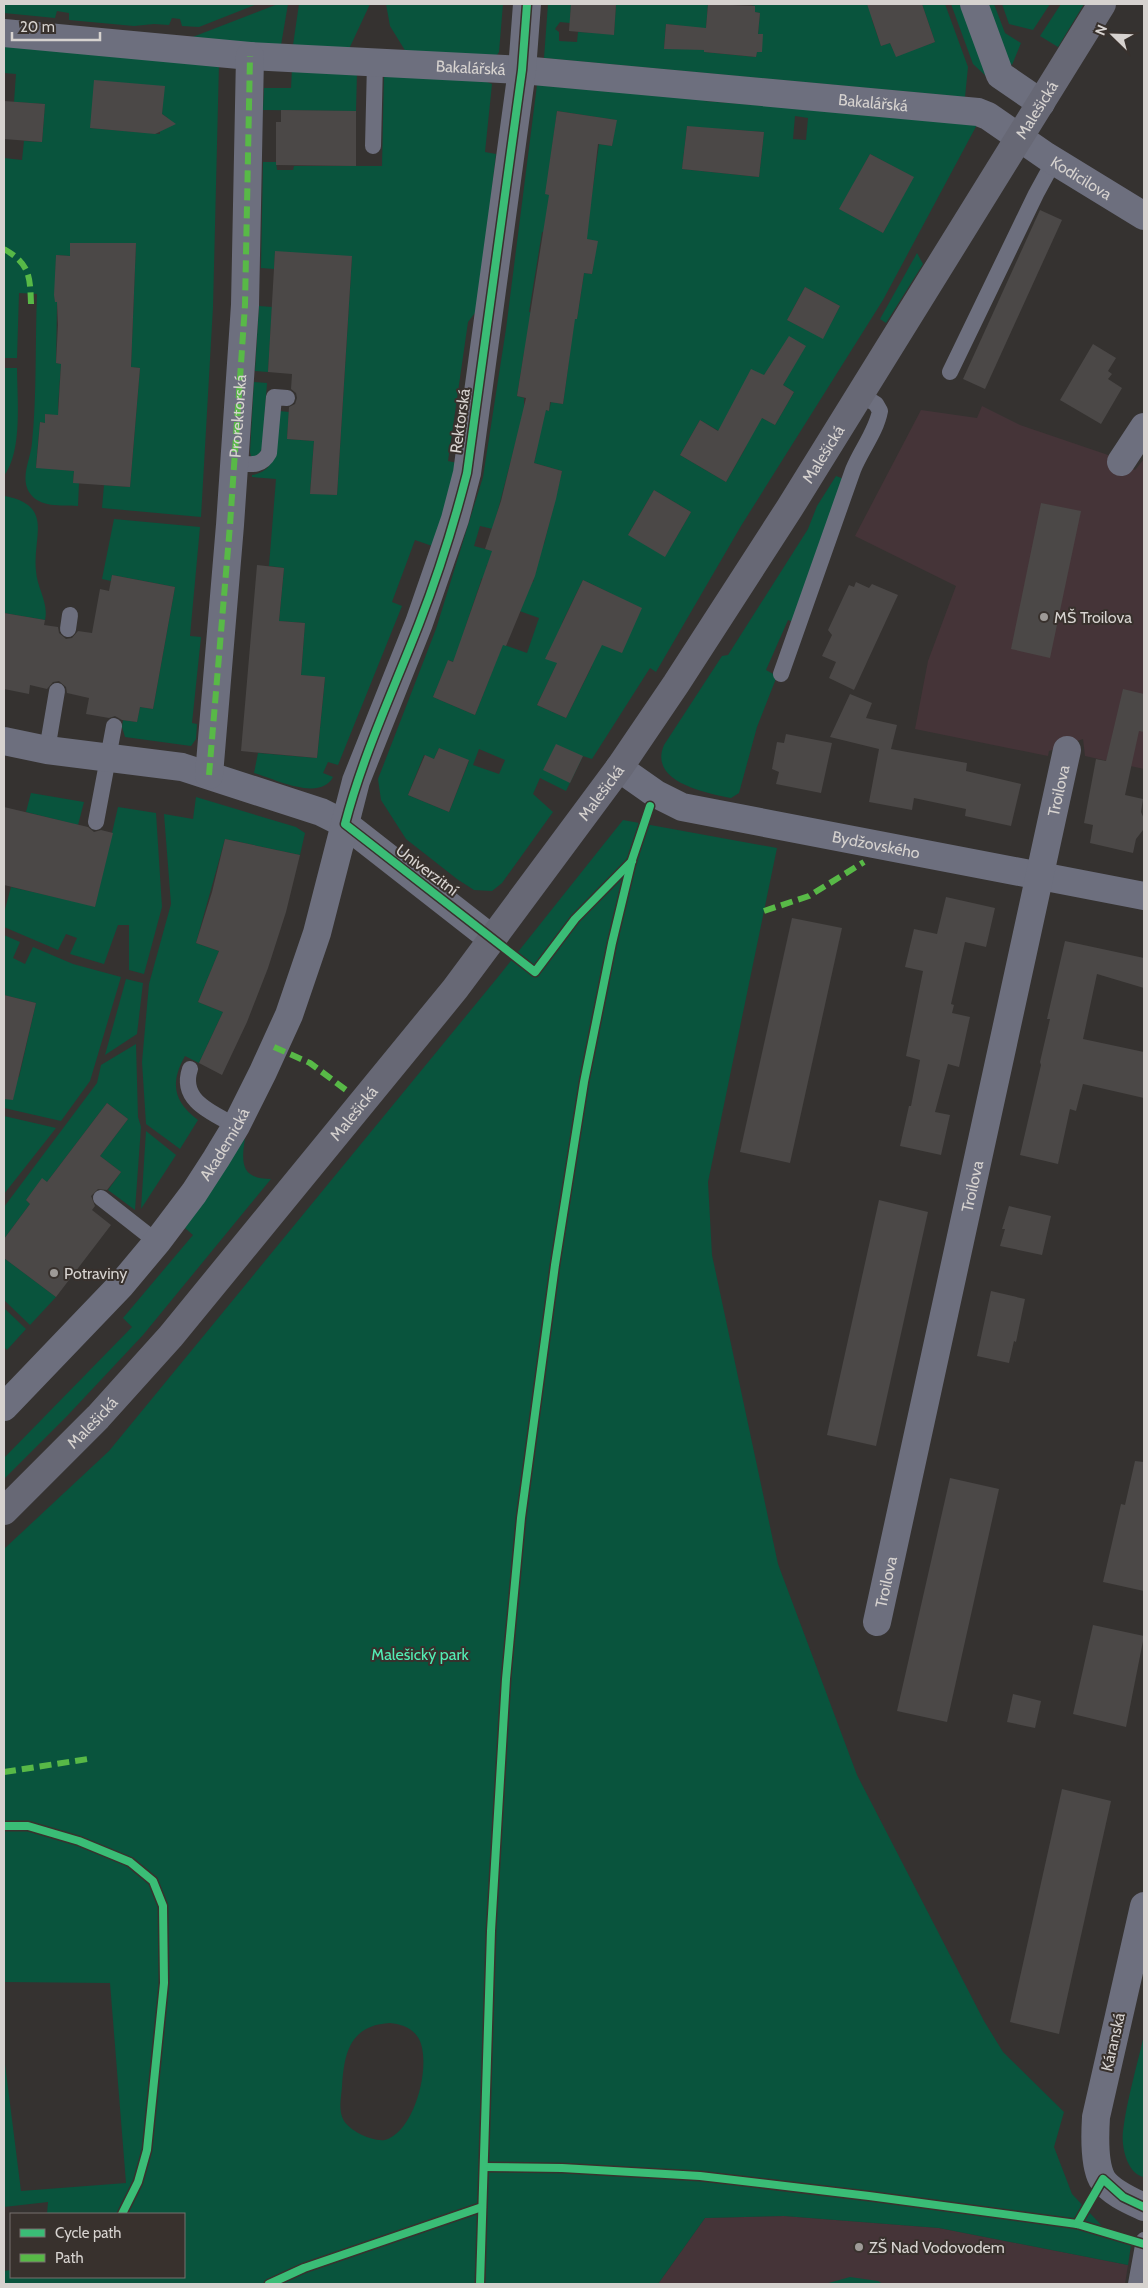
<svg xmlns="http://www.w3.org/2000/svg" width="1148" height="2288" font-family="Cabin,sans-serif">
<rect width="100%" height="100%" fill="#353230"/>
<g fill="#453438">
<polygon points="982,406 1020,425 1111,456 1135,470 1144,459 1144,769 1085,756 1083,739 1049,751 1048,756 915,729 928,661 956,586 855,536 921,410 977,418"/>
<polygon points="784,2216 939,2228 1128,2265 1125,2284 658,2284 705,2218"/>
</g>
<g fill="#09543d" fill-rule="evenodd">
<polygon points="4,4 257,4 199,27 182,26 180,19 172,18 169,25 154,24 134,26 69,20 69,13 57,11 55,18 4,13"/>
<polygon points="278,4 288,4 280,51 190,38"/>
<polygon points="299,4 370,4 349,49 292,52"/>
<polygon points="386,4 503,4 499,52 497,55 406,52 390,26"/>
<path d="M 548,4 L 571,4 L 570,23 L 560,22 L 555,29 L 559,32 L 559,41 L 577,42 L 578,32 L 614,34 L 616,4 L 708,4 L 704,52 L 756,57 L 760,13 L 755,12 L 755,6 L 748,4 L 877,4 L 882,16 L 872,20 L 881,46 L 890,43 L 896,56 L 935,42 L 922,4 L 945,4 L 968,67 L 965,97 L 544,58 ZM 666,24 L 682,26 L 664,49 Z"/>
<polygon points="951,4 961,4 987,77 973,64"/>
<polygon points="987,4 994,4 1005,33 1021,43 1012,65 1009,62"/>
<polygon points="1002,4 1050,4 1033,30 1009,24"/>
<polygon points="1061,4 1084,4 1058,47 1040,36"/>
<path d="M 4,45 L 219,63 L 213,307 L 201,517 L 102,508 L 104,485 L 130,487 L 140,368 L 131,367 L 136,243 L 71,243 L 70,256 L 56,255 L 55,301 L 57,302 L 56,363 L 61,364 L 58,407 L 60,416 L 45,414 L 45,423 L 40,422 L 36,467 L 74,471 L 73,482 L 79,483 L 78,506 C 61,505 39,508 29,492 C 20,477 31,458 32,443 C 37,394 35,343 37,294 L 19,293 L 17,358 L 4,358 L 4,158 L 22,160 L 24,141 L 42,142 L 45,104 L 14,102 L 16,74 L 4,73 ZM 164,86 L 162,114 L 168,118 L 168,127 L 160,131 L 160,134 L 90,128 Z"/>
<polygon points="292,68 357,72 356,111 263,110 264,88 291,88"/>
<path d="M 384,74 L 487,82 L 492,84 L 485,152 L 496,154 L 478,309 L 468,322 L 448,461 L 457,463 L 435,547 L 415,540 L 392,602 L 402,606 L 338,765 L 328,762 L 323,773 L 333,777 C 320,802 275,779 254,773 L 258,753 L 317,758 L 325,678 L 301,675 L 305,623 L 279,621 L 284,568 L 269,566 L 276,479 L 252,477 L 252,475 C 282,471 277,435 279,411 L 289,412 L 287,439 L 314,441 L 310,493 L 337,495 L 352,257 L 275,252 L 274,269 L 261,268 L 263,162 L 276,162 L 277,170 L 293,170 L 294,166 L 382,166 Z"/>
<path d="M 537,85 L 612,92 L 617,87 L 700,94 L 704,101 L 767,106 L 773,100 L 979,121 L 883,300 L 741,526 L 656,672 L 650,668 L 592,759 L 583,756 L 566,791 L 540,778 L 533,794 L 553,812 L 502,883 L 492,891 L 474,890 L 457,879 L 406,839 L 381,800 L 378,779 L 436,629 L 483,477 L 506,329 ZM 557,111 L 616,120 L 612,146 L 599,144 L 591,201 L 546,194 ZM 795,116 L 808,118 L 806,140 L 793,139 ZM 687,127 L 764,132 L 759,177 L 682,169 ZM 870,154 L 913,177 L 883,233 L 840,209 ZM 542,232 L 597,241 L 592,274 L 584,273 L 577,319 L 529,312 ZM 805,287 L 840,306 L 823,338 L 787,320 ZM 524,353 L 569,360 L 563,404 L 551,402 L 549,411 L 524,405 L 524,398 L 517,396 ZM 769,368 L 787,378 L 783,385 L 794,392 L 775,425 L 734,403 L 764,375 ZM 700,420 L 746,447 L 726,482 L 680,455 ZM 516,441 L 526,448 L 537,450 L 534,463 L 562,471 L 544,544 L 508,555 L 474,546 L 480,526 L 493,529 ZM 654,490 L 691,512 L 673,543 L 654,533 L 628,535 ZM 487,565 L 534,580 L 533,582 L 525,579 L 514,609 L 539,618 L 527,653 L 464,631 L 482,578 L 490,581 L 494,570 L 486,567 ZM 583,580 L 610,593 L 604,608 L 622,653 L 562,623 ZM 563,651 L 592,666 L 566,718 L 537,705 ZM 449,660 L 490,677 L 475,715 L 433,697 ZM 439,748 L 469,761 L 449,812 L 408,795 L 424,755 L 434,759 ZM 479,749 L 505,760 L 499,774 L 473,765 Z"/>
<polygon points="917,253 923,264 886,323 880,319"/>
<polygon points="259,306 272,307 268,372 255,371"/>
<path d="M 4,368 L 17,368 C 17,399 23,450 4,476 Z"/>
<polygon points="254,382 267,383 262,448 260,453 254,457 251,456 250,452"/>
<path d="M 836,476 L 844,479 L 796,623 L 788,620 L 766,670 L 777,676 L 757,727 L 739,793 L 731,798 C 706,793 648,782 664,745 L 722,656 L 728,655 L 808,529 L 817,506 Z"/>
<path d="M 5,496 C 55,506 32,537 36,571 C 37,588 49,603 45,620 L 4,613 Z"/>
<polygon points="114,519 200,527 190,636 201,637 192,723 197,724 196,739 191,746 125,737 122,727 123,720 137,722 140,707 153,709 175,587 112,575 111,581 102,579"/>
<polygon points="31,793 84,802 78,825 26,812"/>
<path d="M 196,797 L 296,827 L 305,833 L 300,855 L 225,839 L 196,943 L 219,951 L 198,1002 L 223,1012 L 199,1063 L 185,1056 C 170,1083 173,1101 198,1120 L 180,1149 L 146,1124 L 142,1062 L 149,984 L 171,904 L 164,814 L 193,819 Z"/>
<polygon points="118,807 156,813 162,907 144,974 129,970 129,925 118,925 104,964 70,954 77,938 66,934 58,950 4,927 4,913 11,887 95,906"/>
<path d="M 623,820 L 777,848 L 708,1182 L 712,1255 L 778,1564 L 857,1775 L 984,2021 L 1003,2052 L 1064,2112 L 1054,2147 L 1072,2194 L 1103,2227 L 1131,2245 L 1128,2265 L 939,2228 L 784,2216 L 705,2218 L 658,2284 L 4,2284 L 4,2271 L 11,2270 L 11,2277 L 184,2277 L 184,2214 L 47,2214 L 48,2202 L 4,2207 L 4,2056 L 21,2191 L 126,2183 L 110,1983 L 4,1982 L 4,1549 L 109,1451 L 498,977 ZM 390,2023 C 401,2024 413,2028 419,2039 C 432,2064 415,2132 385,2140 C 377,2141 369,2138 362,2135 C 356,2132 348,2127 344,2121 C 338,2111 341,2098 342,2087 C 344,2053 350,2025 390,2023 Z"/>
<polygon points="4,935 20,942 13,958 25,964 33,947 73,964 121,977 90,1081 61,1121 4,1108 4,1074 19,1077 36,1003 4,995"/>
<polygon points="126,979 143,983 137,1034 105,1055"/>
<polygon points="136,1044 138,1117 141,1127 135,1210 108,1190 121,1172 100,1156 128,1119 107,1103 47,1182 42,1179 26,1200 30,1204 4,1239 4,1207 97,1083 101,1065"/>
<polygon points="4,1116 56,1128 4,1194"/>
<polygon points="146,1131 176,1155 141,1209"/>
<path d="M 245,1138 C 241,1163 241,1179 271,1179 L 143,1335 L 68,1415 L 4,1479 L 4,1458 L 132,1327 L 123,1318 L 193,1235 L 185,1228 Z"/>
<polygon points="4,1258 56,1297 30,1325 4,1300"/>
<polygon points="4,1308 26,1329 7,1350 4,1347"/>
<path d="M 1144,2035 L 1144,2177 C 1127,2174 1121,2146 1123,2131 C 1127,2099 1137,2066 1144,2035 Z"/>
<polygon points="850,2277 878,2281 883,2284 825,2284"/>
</g>
<g fill="#4b4847">
<polygon points="571,4 616,4 614,35 569,31"/>
<polygon points="708,4 755,6 755,12 760,13 758,34 763,34 762,52 757,52 756,57 704,52 704,50 664,49 666,24 706,28"/>
<polygon points="867,4 922,4 935,42 896,57 890,43 881,46"/>
<polygon points="94,80 165,86 162,114 176,124 155,134 90,128"/>
<polygon points="4,101 45,104 42,142 4,139"/>
<polygon points="281,110 356,111 356,166 276,165 276,122 281,122"/>
<polygon points="557,111 617,120 612,146 598,144 587,239 598,241 592,274 584,273 577,319 575,319 563,404 550,402 549,411 546,410 534,463 562,471 556,499 535,576 506,646 503,645 475,715 433,697 448,660 453,662 492,551 485,549 501,501 526,398 517,396 549,195 545,194"/>
<polygon points="687,126 764,132 759,177 682,169"/>
<polygon points="870,154 914,177 883,233 839,209"/>
<polygon points="1040,210 1062,220 985,389 963,379"/>
<polygon points="70,243 136,243 131,367 140,368 130,487 73,483 74,471 36,468 40,422 45,423 45,414 58,415 61,364 56,363 58,325 57,302 55,302 54,295 56,255 70,256"/>
<polygon points="275,251 352,256 337,495 310,494 314,441 287,439 289,407 295,404 297,398 296,393 291,389 292,374 268,372"/>
<polygon points="805,287 840,306 823,339 787,320"/>
<polygon points="789,336 806,346 783,385 794,392 775,425 762,418 726,482 680,455 700,420 718,431 751,369 764,375"/>
<polygon points="1093,344 1116,358 1108,371 1112,374 1108,379 1122,388 1101,424 1060,400"/>
<polygon points="654,490 691,512 665,557 628,535"/>
<polygon points="1041,503 1081,511 1050,658 1011,649"/>
<polygon points="257,565 284,568 279,621 305,623 301,675 325,677 317,758 241,751"/>
<polygon points="112,575 175,587 153,709 140,707 137,722 122,720 115,716 109,718 86,714 89,698 67,693 66,687 59,681 53,682 47,689 30,685 29,694 4,689 4,613 45,620 44,625 58,627 59,633 66,639 72,638 78,631 92,633 100,589 109,591"/>
<polygon points="583,580 642,608 622,653 602,645 566,718 537,705 557,663 545,659"/>
<polygon points="856,582 869,588 872,584 898,595 854,690 829,678 836,662 822,656 832,635 828,630 849,585 854,587"/>
<polygon points="1123,689 1144,694 1144,732 1139,731 1125,795 1143,799 1141,812 1144,819 1143,830 1136,839 1133,853 1090,843 1093,825 1084,823 1096,759 1106,761"/>
<polygon points="850,694 872,703 866,718 897,725 891,749 967,763 966,771 1021,784 1011,826 965,816 966,809 914,798 912,810 869,802 879,749 830,737"/>
<polygon points="786,734 832,743 821,793 776,784 779,772 772,769 777,742 784,743"/>
<polygon points="556,744 583,756 570,783 543,770"/>
<polygon points="439,748 469,760 449,812 408,795 425,755 434,759"/>
<polygon points="4,807 88,827 94,832 101,830 113,833 95,907 4,885"/>
<polygon points="225,839 300,855 286,912 268,968 247,1022 222,1075 199,1063 223,1012 198,1002 219,951 196,943 212,892"/>
<polygon points="946,897 995,908 986,947 965,942 951,1004 954,1005 952,1013 970,1017 959,1067 948,1064 935,1112 950,1115 941,1155 900,1146 909,1106 911,1106 920,1060 906,1056 923,971 905,967 914,929 937,934"/>
<polygon points="792,918 842,928 790,1163 740,1152"/>
<polygon points="1065,941 1144,958 1144,988 1097,974 1083,1039 1144,1052 1144,1098 1083,1084 1076,1111 1070,1109 1058,1164 1020,1155 1041,1065 1040,1062 1050,1019 1047,1019"/>
<polygon points="4,995 36,1003 13,1100 4,1099"/>
<polygon points="107,1103 128,1119 100,1156 121,1172 107,1190 98,1189 91,1196 95,1206 92,1210 111,1225 56,1297 4,1258 4,1239 30,1204 26,1200 42,1178 47,1182"/>
<polygon points="879,1200 928,1212 876,1446 827,1435"/>
<polygon points="1009,1206 1051,1216 1042,1255 1000,1246 1005,1229 1002,1229"/>
<polygon points="991,1291 1025,1299 1016,1342 1014,1341 1009,1363 977,1356"/>
<polygon points="1135,1461 1144,1462 1144,1591 1103,1582 1121,1504 1125,1505"/>
<polygon points="950,1478 999,1489 947,1722 897,1711"/>
<polygon points="1093,1625 1144,1636 1126,1727 1073,1714"/>
<polygon points="1013,1694 1041,1701 1035,1728 1007,1722"/>
<polygon points="1062,1789 1111,1801 1059,2034 1010,2022"/>
</g>
<g fill="none" stroke-linecap="round" stroke-linejoin="round">
<g stroke="#6d6f7e" stroke-width="16">
<polyline points="373,146 375,63"/>
<polyline points="950,372 1036,194 1054,161"/>
<path d="M 234,463 C 249,464 261,468 269,453 L 274,397 L 287,398"/>
<polyline points="68,629 70,615"/>
<path d="M 781,674 L 853,470 C 861,450 876,432 880,411 L 876,404 L 860,394"/>
<polyline points="47,750 57,691"/>
<polyline points="96,822 114,726"/>
<path d="M 190,1069 C 179,1101 213,1113 236,1126"/>
<polyline points="101,1198 157,1242"/>
<polyline points="1136,2284 1144,2240"/>
</g>
<g stroke="#6d6f7e" stroke-width="28">
<polyline points="974,4 1000,75 1041,103"/>
<path id="s1" d="M 4,33 L 250,56 L 522,70 L 978,112 L 988,116 L 1046,156 L 1144,216"/>
<polyline points="1121,462 1144,427"/>
<polyline points="4,741 47,750 182,767 321,812 345,824 492,939"/>
<path id="s2" d="M 619,768 L 656,794 L 682,807 L 1144,896"/>
<path id="s3" d="M 209,775 L 230,525 L 245,305 L 250,56"/>
<path id="s4" d="M 4,1407 L 121,1285 L 157,1242 L 194,1193 L 216,1159 L 236,1126 L 263,1072 L 289,1015 L 317,933 L 356,781 L 419,623 L 455,519 L 467,473 L 522,70 L 527,4"/>
<path id="s5" d="M 877,1622 L 1067,750"/>
<path d="M 1144,1906 L 1096,2117 C 1095,2133 1094,2164 1102,2179 C 1110,2192 1131,2201 1144,2207"/>
</g>
<path stroke="#676875" stroke-width="28" id="s6" d="M 4,1511 L 98,1417 L 171,1336 L 455,989 L 619,768 L 676,684 L 789,509 L 1102,4"/>
<g stroke="#58b947" stroke-width="6" stroke-dasharray="12 6" stroke-linecap="butt">
<path d="M 4,249 C 30,264 30,276 31,304"/>
<polyline points="209,775 230,525 245,305 250,56"/>
<polyline points="764,911 809,896 864,862"/>
<polyline points="274,1047 310,1063 346,1090"/>
<polyline points="4,1772 88,1759"/>
</g>
<defs>
<g id="cycleway">
<path d="M 527,4 L 522,70 L 467,473 C 454,524 438,575 419,624 C 393,691 363,755 345,824 L 535,972 L 575,919 L 632,861"/>
<polyline points="4,1826 28,1826 79,1841 130,1862 153,1881 163,1906 164,1983 147,2150 138,2182 122,2214"/>
<polyline points="484,2167 562,2168 700,2176 869,2196 1077,2224 1144,2244"/>
<polyline points="1077,2224 1103,2179 1123,2197 1144,2207"/>
<polyline points="269,2284 304,2268 482,2207"/>
<polyline points="480,2284 491,1931 506,1679 521,1518 555,1265 584,1082 612,943 632,860 650,806"/>
</g>
</defs>
<use href="#cycleway" stroke="#38312d" stroke-width="11"/>
<use href="#cycleway" stroke="#3abd76" stroke-width="8"/>
</g>
<g fill="#9e9a97" stroke="#38312d" stroke-width="2">
<circle cx="1044" cy="617" r="5"/>
<circle cx="54" cy="1273" r="5"/>
<circle cx="859" cy="2247" r="5"/>
</g>
<g text-anchor="middle" dominant-baseline="central" stroke-width="4" stroke-linejoin="round" paint-order="stroke">
<g font-size="16" fill="#d6d2cf" stroke="#38312d">
<text stroke="none"><textPath href="#s1" startOffset="468">Bakalářská</textPath></text>
<text stroke="none"><textPath href="#s1" startOffset="872">Bakalářská</textPath></text>
<text stroke="none"><textPath href="#s6" startOffset="1745">Malešická</textPath></text>
<text stroke="none"><textPath href="#s1" startOffset="1100">Kodicilova</textPath></text>
<text stroke="none"><textPath href="#s3" startOffset="360">Prorektorská</textPath></text>
<text transform="translate(460 421) rotate(-82)">Rektorská</text>
<text stroke="none"><textPath href="#s6" startOffset="1340">Malešická</textPath></text>
<text stroke="none"><textPath href="#s5" startOffset="851">Troilova</textPath></text>
<text stroke="none"><textPath href="#s6" startOffset="935">Malešická</textPath></text>
<text stroke="none"><textPath href="#s2" startOffset="272">Bydžovského</textPath></text>
<text transform="translate(427 870) rotate(37)">Univerzitní</text>
<text stroke="none"><textPath href="#s6" startOffset="530">Malešická</textPath></text>
<text stroke="none"><textPath href="#s4" startOffset="344">Akademická</textPath></text>
<text stroke="none"><textPath href="#s5" startOffset="446">Troilova</textPath></text>
<text stroke="none"><textPath href="#s6" startOffset="125">Malešická</textPath></text>
<text stroke="none"><textPath href="#s5" startOffset="41">Troilova</textPath></text>
<text transform="translate(1113 2042) rotate(-77)">Káranská</text>
</g>
<g font-size="16" fill="#d6d2cf" stroke="#38312d" text-anchor="start">
<text x="1054" y="617">MŠ Troilova</text>
<text x="64" y="1273">Potraviny</text>
<text x="869" y="2247">ZŠ Nad Vodovodem</text>
</g>
<g font-size="16" fill="#52eeb5" stroke="#38312d">
<text x="420" y="1654">Malešický park</text>
</g>
</g>
<rect width="1148" height="2288" fill="none" stroke="#d6d2cf" stroke-width="10"/>
<rect x="10" y="2213" width="175" height="65" fill="#38312d" stroke="#77716e"/>
<rect x="20" y="2229" width="25" height="8" fill="#3abd76" stroke="#77716e"/>
<text x="55" y="2238" font-size="15" fill="#d6d2cf">Cycle path</text>
<rect x="20" y="2254" width="25" height="8" fill="#58b947" stroke="#77716e"/>
<text x="55" y="2263" font-size="15" fill="#d6d2cf">Path</text>
<g transform="translate(1113 35) rotate(293)" stroke="#38312d" stroke-width="4" paint-order="stroke">
<path d="M0-4L9 19L0 12L-9 19Z" fill="#d6d2cf"/>
<text y="-8" font-size="14" font-weight="bold" text-anchor="middle" fill="#d6d2cf">N</text>
</g>
<path d="M12 32v8h88v-8" fill="none" stroke="#d6d2cf" stroke-width="2.5"/>
<text x="20" y="32" font-size="15" fill="#d6d2cf" stroke="#38312d" stroke-width="4" paint-order="stroke">20 m</text>
</svg>
